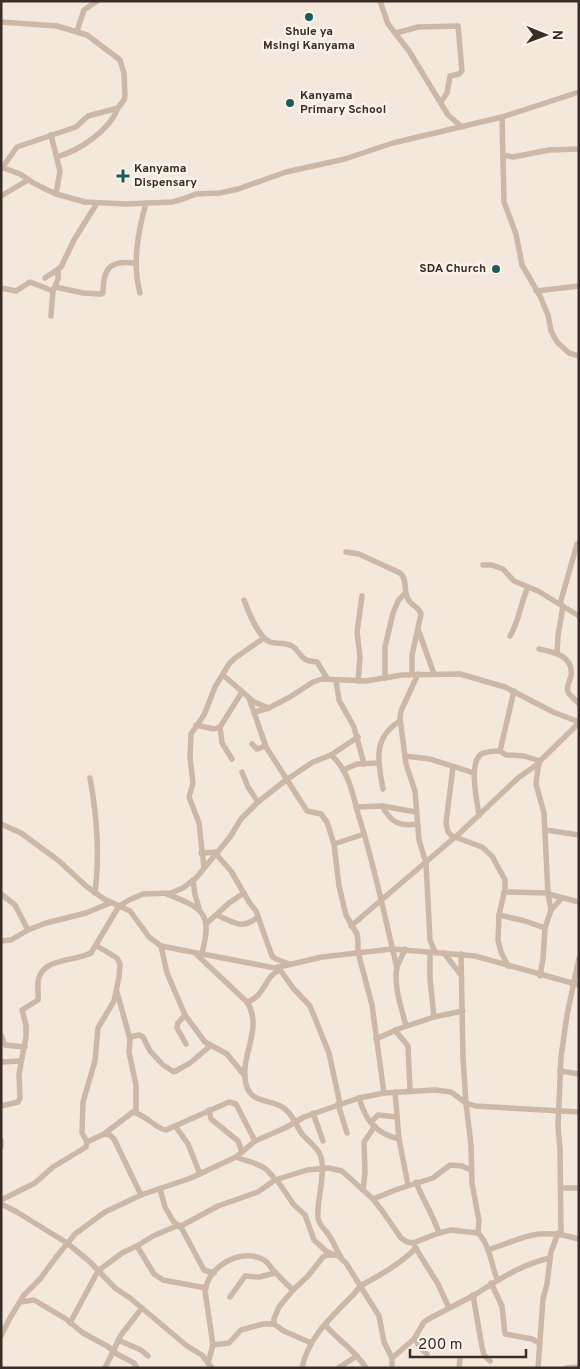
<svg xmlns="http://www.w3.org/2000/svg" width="580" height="1369" font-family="Overpass,sans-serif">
<rect width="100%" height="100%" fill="#f4e8dc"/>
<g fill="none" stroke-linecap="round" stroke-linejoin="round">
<g stroke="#cdb7a7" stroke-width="5.5">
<polyline points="380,1 388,24 409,51 448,115 462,127"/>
<polyline points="1,22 57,26 87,35 120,60 124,73 125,96 124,100 118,108 88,116 76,127 17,147 2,168"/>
<polyline points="77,31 84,10 97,1"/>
<polyline points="396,33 418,27 458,26 462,71 459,74 450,76 447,93 441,102"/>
<polyline points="502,117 504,202 516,234 522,265 540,296 548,315 551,331 557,342 569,353 579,356"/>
<polyline points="51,135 60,171 56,194"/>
<polyline points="503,155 513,157 549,150 579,149"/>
<path d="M 57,157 C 80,150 109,131 118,108"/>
<polyline points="1,167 20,174 35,184 56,194 85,202 126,204 172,202 183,199 196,194 220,193 238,189 286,172 345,159 393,143 502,117 579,92"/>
<polyline points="1,196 28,180"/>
<polyline points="45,278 61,267 74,240 97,203"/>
<path d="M 55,287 L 83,293 L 101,294 L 103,293 C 103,268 110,260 135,263"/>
<polyline points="1,288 16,291 30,282 53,291"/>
<polyline points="536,291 579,286"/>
<path d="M 140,293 C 132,263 138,232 146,203"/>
<polyline points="51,316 53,291 58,279 58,271"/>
<path d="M 346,552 L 359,554 L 400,573 C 408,579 403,591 408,599 C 411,606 419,606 421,614 L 412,655 L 412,674"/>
<polyline points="483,565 492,565 503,569 514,581 538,591 579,616"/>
<path d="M 244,600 C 248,611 259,638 270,642 C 278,645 282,641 292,646 C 303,653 298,661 317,662 L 327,678"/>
<polyline points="560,604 577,544"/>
<polyline points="418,629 434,674"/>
<path d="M 510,636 C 520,619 520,604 528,587"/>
<path d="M 539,649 C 554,652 574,656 571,676 C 570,681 566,686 568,692 C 570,696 576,700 579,704"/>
<polyline points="557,653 558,636 563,606"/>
<polyline points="418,674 401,711 400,718 406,764 415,791 419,840 426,863 430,940 435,952"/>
<polyline points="223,675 254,702 269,708"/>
<polyline points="385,678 385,647 393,613 398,601 405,593"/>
<polyline points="336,680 339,700 354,727 364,764"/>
<polyline points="358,681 360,657 357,632 362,596"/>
<polyline points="514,691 500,751 506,755 524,756 540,761"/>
<polyline points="249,698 266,747 307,811 321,814 327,822 334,844 339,886 346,915 357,934 358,941 358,952 372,1005 384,1093"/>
<polyline points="255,712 269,708 290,697 313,682 322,679 366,681 402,675 460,674 505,687 553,712 579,722"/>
<polyline points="196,725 214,729 220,727"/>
<polyline points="252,744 257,749 265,746"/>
<path d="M 331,755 C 349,770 353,796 359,817 C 375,867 385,918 397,968"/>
<polyline points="405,756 430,759 474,773"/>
<polyline points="232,759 222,743 220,727 242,692"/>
<polyline points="453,767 446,823 448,832 454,838"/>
<polyline points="343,770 357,764 378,763"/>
<polyline points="242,772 248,787 258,802"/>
<path d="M 90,778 C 97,816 100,854 95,893"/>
<path d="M 383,789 C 378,762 372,738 400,721"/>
<path d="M 382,806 C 391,822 399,827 417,824"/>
<polyline points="356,807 382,806 416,812"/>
<path d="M 479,815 C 477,802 469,765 480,755 C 485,751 494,751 500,751"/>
<polyline points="1,824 21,833 59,861 86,886 104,899 130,911 149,937 161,946 275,968 322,957 392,949 475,956 579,985"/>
<polyline points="546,830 579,835"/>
<polyline points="455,837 482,847 492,856 505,880 505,889 499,915 498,940 501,952 508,966"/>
<polyline points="334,844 364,834"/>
<polyline points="201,853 218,852"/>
<polyline points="216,854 231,871 249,902 256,911 272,956 276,959 289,964"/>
<polyline points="204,868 199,823 189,797 193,783 190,758 191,734 204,715 215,687 229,664 235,658 264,638"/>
<polyline points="193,880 195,895 199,908"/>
<polyline points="504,892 548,893"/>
<polyline points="1,894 15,905 28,930"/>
<path d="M 167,894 C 202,908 213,912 202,953"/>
<polyline points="548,894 579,902"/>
<polyline points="551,910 562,898"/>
<path d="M 217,915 C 235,923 242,930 258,917"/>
<polyline points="499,915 525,921 545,928"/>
<polyline points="206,924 229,903 244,893"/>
<polyline points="351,926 461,832 518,778 538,764"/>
<polyline points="1,941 11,940 28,930 46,923 86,913 110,903"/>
<polyline points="161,946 167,973 185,1015 205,1042 227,1054 245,1076"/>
<path d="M 405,949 C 403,955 399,961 397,967 C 393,986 402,1009 406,1026"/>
<polyline points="430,952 430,979 434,1017"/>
<path d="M 195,953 L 247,1002 C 264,1029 239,1056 246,1084 C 251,1105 272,1098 285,1109 C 294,1116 296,1126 302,1134 C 307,1140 313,1144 318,1151 C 329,1166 316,1199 318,1218 C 319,1226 327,1231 330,1237 C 334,1243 337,1251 341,1257"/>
<polyline points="444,953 461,975"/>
<polyline points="461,954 463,1058 466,1103 471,1145 472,1183 479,1221 478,1233"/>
<polyline points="278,967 293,988 310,1006 329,1053 340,1104"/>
<polyline points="540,976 543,959 545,928 551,910 548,894 544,813 536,784 538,768 540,761 579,723"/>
<polyline points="117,992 130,1039 129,1052 136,1085 136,1112"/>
<path d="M 247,1002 C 266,996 264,976 280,970"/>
<polyline points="185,1015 178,1023 177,1028 186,1044"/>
<polyline points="395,1030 408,1046 410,1090"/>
<polyline points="1,1035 5,1045 25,1047"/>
<polyline points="130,1037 139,1035 143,1037 150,1051 163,1065 174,1072 190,1063 210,1046"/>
<polyline points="376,1039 398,1029 434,1017 463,1011"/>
<polyline points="1,1062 21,1061"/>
<polyline points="560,1071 579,1074"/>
<polyline points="395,1092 399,1139 408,1185"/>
<path d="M 359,1098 C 366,1121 375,1133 399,1139"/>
<polyline points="338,1104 347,1133"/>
<path d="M 1,1106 L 18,1102 L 20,1098 L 19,1074 L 26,1037 L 26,1025 L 22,1010 L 38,1000 C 39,992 36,982 40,975 C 48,958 76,961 91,953 L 119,906 L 129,900 L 143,894 L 171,893 L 183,888 L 196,878 L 230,837 L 241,819 L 258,802 L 286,780 L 313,762 L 331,755 L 358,737"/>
<polyline points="209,1110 211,1119 238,1141 242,1152"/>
<polyline points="313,1113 323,1141"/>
<polyline points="371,1122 378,1115 397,1117"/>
<polyline points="176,1127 188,1144 200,1174"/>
<polyline points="104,1134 110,1135 114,1139 141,1195"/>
<polyline points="1,1140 1,1147"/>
<path d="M 87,1142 L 104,1134 L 133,1112 C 146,1115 156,1129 166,1130 L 229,1102 L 236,1104 L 255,1141"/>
<path d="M 236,1157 C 253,1164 265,1163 275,1180"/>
<polyline points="277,1180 294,1205 305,1215 314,1240 326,1251 332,1254"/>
<path d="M 416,1182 C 423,1200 433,1215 439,1233"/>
<polyline points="561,1188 579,1188"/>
<polyline points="160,1189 165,1207 173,1221 182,1229 204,1270 214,1273"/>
<polyline points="363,1190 365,1173 364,1142 375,1126"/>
<polyline points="373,1199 398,1189 433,1178 450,1165 462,1166 471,1170"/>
<polyline points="1,1200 35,1183 53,1167 86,1147 87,1142 82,1133 83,1102 95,1061 98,1028 114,1001 119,977 120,964 117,958 97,946"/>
<polyline points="1,1204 17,1212 67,1243 89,1261 115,1288 130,1298 187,1346 202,1355 212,1368"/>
<path d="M 181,1226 L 218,1206 L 258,1192 L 275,1180 L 307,1170 L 329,1168 L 342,1171 L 373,1199 L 383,1212 L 401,1238 L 407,1242 L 413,1243 L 439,1233 L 451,1230 L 478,1233 C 490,1245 491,1264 497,1279"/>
<polyline points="561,1234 560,1149 558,1126 561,1057 567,1015 579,958"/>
<polyline points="137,1246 154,1274 163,1280 206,1288"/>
<polyline points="415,1247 438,1284 449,1308"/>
<path d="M 488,1250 C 526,1237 538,1227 579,1239"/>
<polyline points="491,1283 502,1306 505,1334 532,1339 539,1343"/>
<polyline points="473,1295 482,1347 484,1355 490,1361"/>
<polyline points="230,1297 245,1276 259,1277 275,1273"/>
<polyline points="20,1302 34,1300 66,1319 83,1333 107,1346 117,1354 134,1363 137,1368"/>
<polyline points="70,1323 98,1271 122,1253 137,1246 153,1236 179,1225"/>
<path d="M 325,1325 C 338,1340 356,1351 366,1368"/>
<polyline points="1,1336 10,1318 24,1295 40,1279 57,1256 75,1234 105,1212 141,1195 191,1178 236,1157 255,1141 285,1128 304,1117 359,1098 384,1093 435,1090 451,1092 466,1103 475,1106 579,1112"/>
<polyline points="415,1338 420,1348 427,1354"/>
<polyline points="118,1340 141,1350 148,1356"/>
<polyline points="311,1343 284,1331 274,1324 274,1319 279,1307 293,1290 308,1276 323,1257 327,1255 337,1255 346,1263 379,1316 384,1342 392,1358"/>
<polyline points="213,1345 229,1343 241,1330 263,1324 274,1324"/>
<path d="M 208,1363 L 213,1345 L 205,1291 C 208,1267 239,1248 262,1259 C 269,1262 271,1269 276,1273 C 281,1279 287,1284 293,1290"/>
<polyline points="105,1368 121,1335 142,1308"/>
<path d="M 302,1368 C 308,1338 331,1317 352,1296 C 355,1293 358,1288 362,1285 C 382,1274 400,1264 416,1248"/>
<polyline points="338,1368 357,1356"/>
<path d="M 392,1368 L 392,1358 L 414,1339 L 424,1322 L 427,1320 C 443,1311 460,1303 476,1294 C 500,1279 522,1264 550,1258"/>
<polyline points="459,1368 460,1359"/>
<polyline points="538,1368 543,1299 547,1284 551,1252 558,1233"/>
<polyline points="566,1368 579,1367"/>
</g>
</g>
<g fill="#1a5c5e" stroke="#fbf2e9" stroke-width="2">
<circle cx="309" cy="17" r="5"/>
<circle cx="290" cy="103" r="5"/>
<path d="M120.5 168.5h5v5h5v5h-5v5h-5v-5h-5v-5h5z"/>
<circle cx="496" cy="269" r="5"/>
</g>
<g text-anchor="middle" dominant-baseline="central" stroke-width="5" stroke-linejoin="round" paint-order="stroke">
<g font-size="12" font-weight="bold" fill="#392d28" stroke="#fbf2e9" text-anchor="start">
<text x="309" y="32" text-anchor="middle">Shule ya<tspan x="309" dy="14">Msingi Kanyama</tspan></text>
<text x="300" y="96">Kanyama<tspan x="300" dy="14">Primary School</tspan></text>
<text x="134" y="169">Kanyama<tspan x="134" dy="14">Dispensary</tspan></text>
<text x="486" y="269" text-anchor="end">SDA Church</text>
</g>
</g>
<rect width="580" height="1369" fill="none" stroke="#392d28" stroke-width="5"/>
<g transform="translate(545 35) rotate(91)" stroke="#fbf2e9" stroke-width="4" paint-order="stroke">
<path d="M0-4L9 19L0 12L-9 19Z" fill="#392d28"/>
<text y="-8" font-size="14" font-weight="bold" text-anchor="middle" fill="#392d28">N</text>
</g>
<path d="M410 1349v8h116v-8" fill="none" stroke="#392d28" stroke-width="2.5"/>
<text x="418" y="1349" font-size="15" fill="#392d28" stroke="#fbf2e9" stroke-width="4" paint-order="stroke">200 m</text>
</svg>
